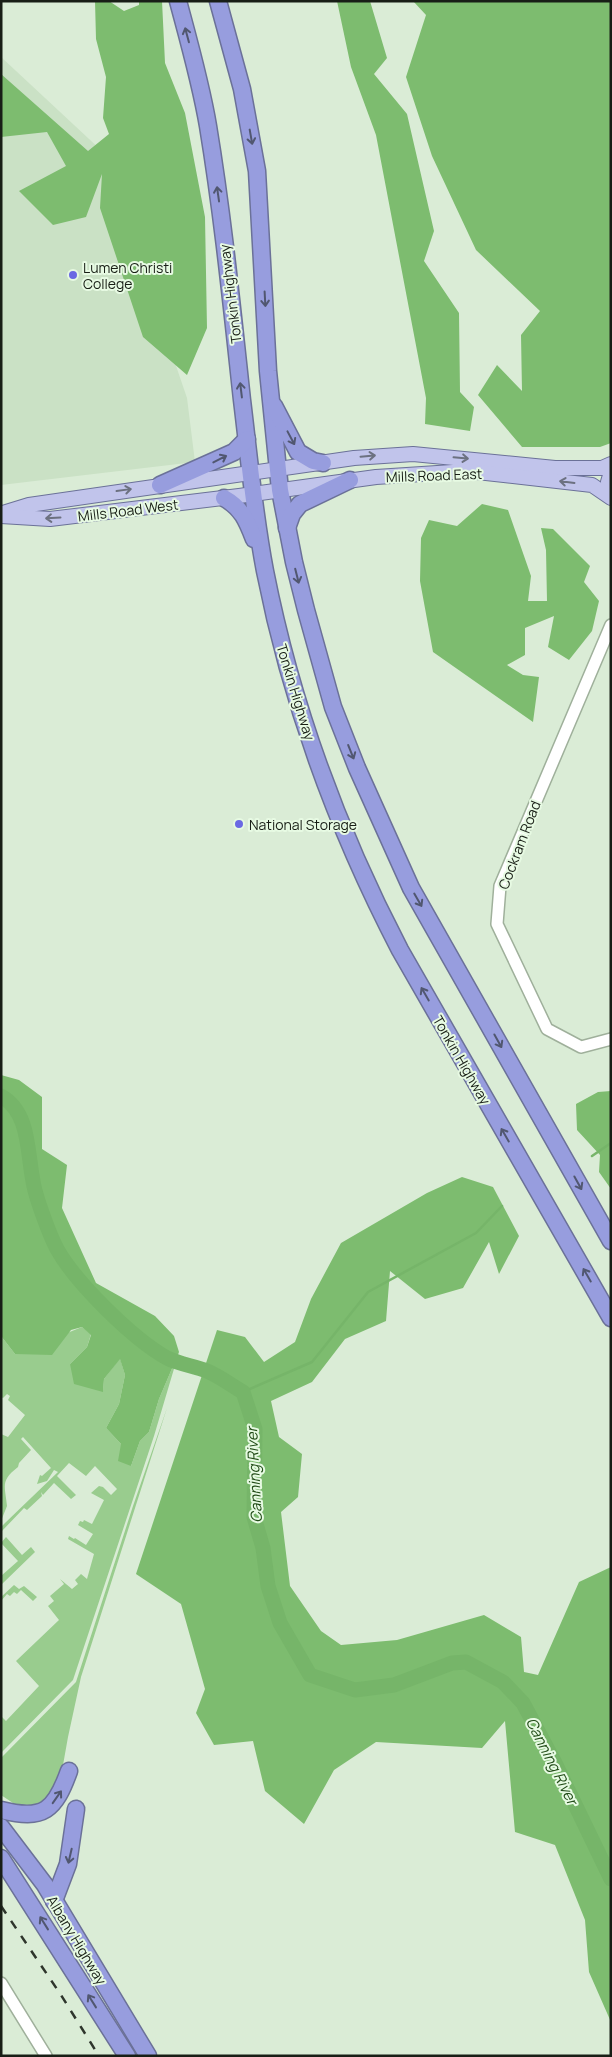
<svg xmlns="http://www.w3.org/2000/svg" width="612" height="2057" font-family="Manrope,sans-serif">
<rect width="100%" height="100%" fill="#daecd6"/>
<polygon fill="#cae1c5" points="1,57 103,152 187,398 195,462 1,485"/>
<g fill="#99cc8e">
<path d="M 82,1327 L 91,1334 L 87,1347 L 70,1364 L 103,1391 L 104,1379 L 120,1358 L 125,1375 L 119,1404 L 106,1428 L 121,1444 L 131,1466 L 140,1441 L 149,1432 L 159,1399 L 179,1352 L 154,1436 L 73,1680 L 1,1753 L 1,1716 L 6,1721 L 39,1686 L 16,1661 L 59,1620 L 48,1606 L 54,1601 L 50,1596 L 64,1584 L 60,1579 L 72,1589 L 78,1584 L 75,1580 L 81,1574 L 87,1579 L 94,1554 L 68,1539 L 69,1536 L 74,1539 L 75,1538 L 86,1545 L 93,1534 L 78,1525 L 80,1521 L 83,1522 L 84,1520 L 92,1524 L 104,1500 L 91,1493 L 99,1486 L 103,1487 L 111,1495 L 117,1489 L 95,1466 L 86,1476 L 69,1463 L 57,1476 L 76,1495 L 71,1499 L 54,1483 L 43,1495 L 41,1492 L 42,1496 L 27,1510 L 24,1508 L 1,1532 L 1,1527 L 5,1523 L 58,1472 L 54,1470 L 47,1481 L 37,1484 L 40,1475 L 42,1476 L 51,1468 L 23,1437 L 21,1439 L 31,1450 L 19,1463 L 18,1467 C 0,1481 5,1485 7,1506 L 1,1521 L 1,1434 L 8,1437 L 25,1415 L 8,1400 L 10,1396 L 7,1394 L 3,1398 L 1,1397 L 1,1336 L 15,1354 Z"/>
<polygon points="167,1408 81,1677 68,1737 60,1782 41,1808 16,1805 1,1795 1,1758 76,1682 133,1506"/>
<polygon points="6,1537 22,1555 31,1547 35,1552 1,1585 1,1576 18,1561 1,1543"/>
<polygon points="14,1585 19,1589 24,1586 37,1597 33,1601 21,1590 17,1594 14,1592 10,1596 7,1594 1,1601 1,1597"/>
</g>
<g fill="#7dbc6f">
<polygon points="95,1 109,1 124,11 139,5 139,1 162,1 165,63 185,113 205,217 207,328 187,375 143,337 100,208 102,174 86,217 53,225 19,191 66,166 47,132 1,137 1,74 88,151 109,134 103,118 106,77 96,39"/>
<polygon points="337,1 370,1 387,58 374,74 407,114 434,231 424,261 459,313 460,392 474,407 470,431 425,424 426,398 376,135 351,67"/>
<polygon points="413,1 611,1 611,443 600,447 522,447 478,395 497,365 522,391 521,335 540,311 476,250 432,156 406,77 426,15"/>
<polygon points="482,504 508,510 531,576 528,601 547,601 546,550 541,528 553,529 590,566 584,582 599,601 592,631 569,660 548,647 554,616 525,628 525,655 507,665 523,675 539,677 533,722 433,652 420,581 421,538 429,520 457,526"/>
<polygon points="1,1075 19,1080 42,1097 42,1149 67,1165 62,1208 96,1283 155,1316 174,1336 179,1352 159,1399 149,1432 140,1441 131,1466 118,1461 121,1444 106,1428 119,1404 125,1375 120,1359 104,1379 103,1392 74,1384 70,1364 87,1347 91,1335 82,1327 71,1330 52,1355 15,1354 1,1336"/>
<polygon points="611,1091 611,1189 599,1172 600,1155 577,1130 576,1104 598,1092"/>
<polygon points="462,1177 493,1187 519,1236 499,1274 489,1242 463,1288 425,1299 390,1271 386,1321 345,1339 312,1382 271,1401 279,1437 302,1454 298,1497 281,1512 290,1586 321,1631 341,1645 397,1640 484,1615 521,1637 524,1672 538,1675 579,1582 611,1567 611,2022 589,1972 585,1920 555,1845 515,1832 505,1721 482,1748 376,1742 334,1770 304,1824 265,1791 253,1741 214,1745 196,1713 205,1689 181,1604 136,1574 217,1330 245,1337 264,1362 295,1342 311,1299 341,1243 427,1193"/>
</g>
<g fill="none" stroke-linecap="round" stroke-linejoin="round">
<g stroke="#76b569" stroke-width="2.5">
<polyline points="592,1156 611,1143"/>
<polyline points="243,1392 312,1362 368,1292 476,1233 502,1206"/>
</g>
<path stroke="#76b569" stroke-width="15" d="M 1,1096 C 30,1112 27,1152 33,1181 C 35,1196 50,1236 57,1249 C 76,1283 133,1339 167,1358 C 179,1364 194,1366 207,1371 C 219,1376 231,1385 243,1392 L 255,1429 L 254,1517 L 263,1548 L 268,1586 L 280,1623 L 310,1675 L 355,1690 L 394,1685 L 452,1663 L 466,1662 L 503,1682 L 523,1703 L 555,1763 L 611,1879"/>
<defs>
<g id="minor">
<polyline points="611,625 500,886 497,924 547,1029 581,1047 611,1039"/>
<polyline points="1,1983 46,2056"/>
</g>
<g id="major">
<polyline points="611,472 608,482 611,494"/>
<polyline points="3,513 29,505 354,458 413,454 555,468 602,468 611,464"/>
<polyline points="1,516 50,519 239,496 376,477 468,471 592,485 611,498"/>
</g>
<g id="highway">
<path d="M 178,1 C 189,42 201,84 208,126 C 223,217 232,308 242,400 C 249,457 254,514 265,571 C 291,703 338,831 400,950 L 611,1318"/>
<polyline points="218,1 242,89 257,171 268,371 280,490 294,562 306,610 333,707 357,768 411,888 611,1241"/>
<polyline points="274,406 298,452 313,461 323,463"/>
<polyline points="160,485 234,452 247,439"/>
<path d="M 224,498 C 242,508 247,521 254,539"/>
<polyline points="287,528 292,514 300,504 350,480"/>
<path d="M 1,1810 C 44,1821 55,1810 69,1771"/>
<polyline points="1,1827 45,1885 148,2056"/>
<polyline points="1,1858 127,2056"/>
<polyline points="54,1901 68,1864 76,1809"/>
</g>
</defs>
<use href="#minor" stroke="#9fb09b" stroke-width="14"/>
<use href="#major" stroke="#6b7198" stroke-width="16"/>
<use href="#highway" stroke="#6b7198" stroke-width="19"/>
<use href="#minor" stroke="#fff" stroke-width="11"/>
<use href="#major" stroke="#c1c4eb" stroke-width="14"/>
<use href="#highway" stroke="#979dde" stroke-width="16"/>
<polyline stroke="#2e352c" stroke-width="2.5" stroke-dasharray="9 9" stroke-linecap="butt" points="1,1906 61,1995 99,2056"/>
</g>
<defs><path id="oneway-shaft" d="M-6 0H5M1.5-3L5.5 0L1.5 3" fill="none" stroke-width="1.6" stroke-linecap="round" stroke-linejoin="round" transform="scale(1.25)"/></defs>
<g stroke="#515770">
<use href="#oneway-shaft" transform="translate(187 35) rotate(-105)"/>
<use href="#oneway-shaft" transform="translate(251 137) rotate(80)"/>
<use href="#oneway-shaft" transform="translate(218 194) rotate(-98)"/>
<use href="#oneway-shaft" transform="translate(265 299) rotate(87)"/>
<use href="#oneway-shaft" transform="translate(241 390) rotate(-97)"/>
<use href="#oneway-shaft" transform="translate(291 438) rotate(62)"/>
<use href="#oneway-shaft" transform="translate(220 459) rotate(-27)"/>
<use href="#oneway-shaft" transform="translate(297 576) rotate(76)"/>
<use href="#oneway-shaft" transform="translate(351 752) rotate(68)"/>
<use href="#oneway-shaft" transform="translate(418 900) rotate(60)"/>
<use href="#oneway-shaft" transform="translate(425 994) rotate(-120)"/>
<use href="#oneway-shaft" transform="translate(498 1041) rotate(61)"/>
<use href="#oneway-shaft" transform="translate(505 1135) rotate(-120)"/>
<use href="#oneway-shaft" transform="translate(578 1183) rotate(61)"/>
<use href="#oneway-shaft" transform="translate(587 1275) rotate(-120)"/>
<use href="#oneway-shaft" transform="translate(57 1797) rotate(-55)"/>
<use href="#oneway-shaft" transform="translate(70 1856) rotate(103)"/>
<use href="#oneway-shaft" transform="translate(44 1923) rotate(-122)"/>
<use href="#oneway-shaft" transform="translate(92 2001) rotate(-122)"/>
</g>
<g stroke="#6c7180">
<use href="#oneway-shaft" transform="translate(368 456) rotate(-5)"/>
<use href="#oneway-shaft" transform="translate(461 458) rotate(5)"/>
<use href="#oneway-shaft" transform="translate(567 482) rotate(-173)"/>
<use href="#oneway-shaft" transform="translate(124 490) rotate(-8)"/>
<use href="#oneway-shaft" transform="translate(53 518) rotate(177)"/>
</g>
<g fill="#6b69e3" stroke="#e7fae3" stroke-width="2">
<circle cx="73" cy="275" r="5"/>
<circle cx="239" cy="824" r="5"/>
</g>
<g text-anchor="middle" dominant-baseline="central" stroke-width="4" stroke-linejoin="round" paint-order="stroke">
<g font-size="14" fill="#181e16" stroke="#e7fae3" text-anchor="start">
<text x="83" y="267">Lumen Christi<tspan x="83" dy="16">College</tspan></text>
<text x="249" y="824">National Storage</text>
</g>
<g font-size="14" fill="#181e16" stroke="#e7fae3">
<text transform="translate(230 294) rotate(-97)">Tonkin Highway</text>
<text transform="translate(434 475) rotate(-2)">Mills Road East</text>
<text transform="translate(128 510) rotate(-7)">Mills Road West</text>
<text transform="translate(296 692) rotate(73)">Tonkin Highway</text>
<text transform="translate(519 845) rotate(-69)">Cockram Road</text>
<text transform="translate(462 1060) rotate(60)">Tonkin Highway</text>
<text transform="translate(77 1940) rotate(59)">Albany Highway</text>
</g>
<g font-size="15" font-style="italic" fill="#224c18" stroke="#e7fae3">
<text transform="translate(254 1475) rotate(-93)">Canning River</text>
<text transform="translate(552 1761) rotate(63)">Canning River</text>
</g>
</g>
<rect width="612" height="2057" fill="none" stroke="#181e16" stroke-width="5"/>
</svg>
